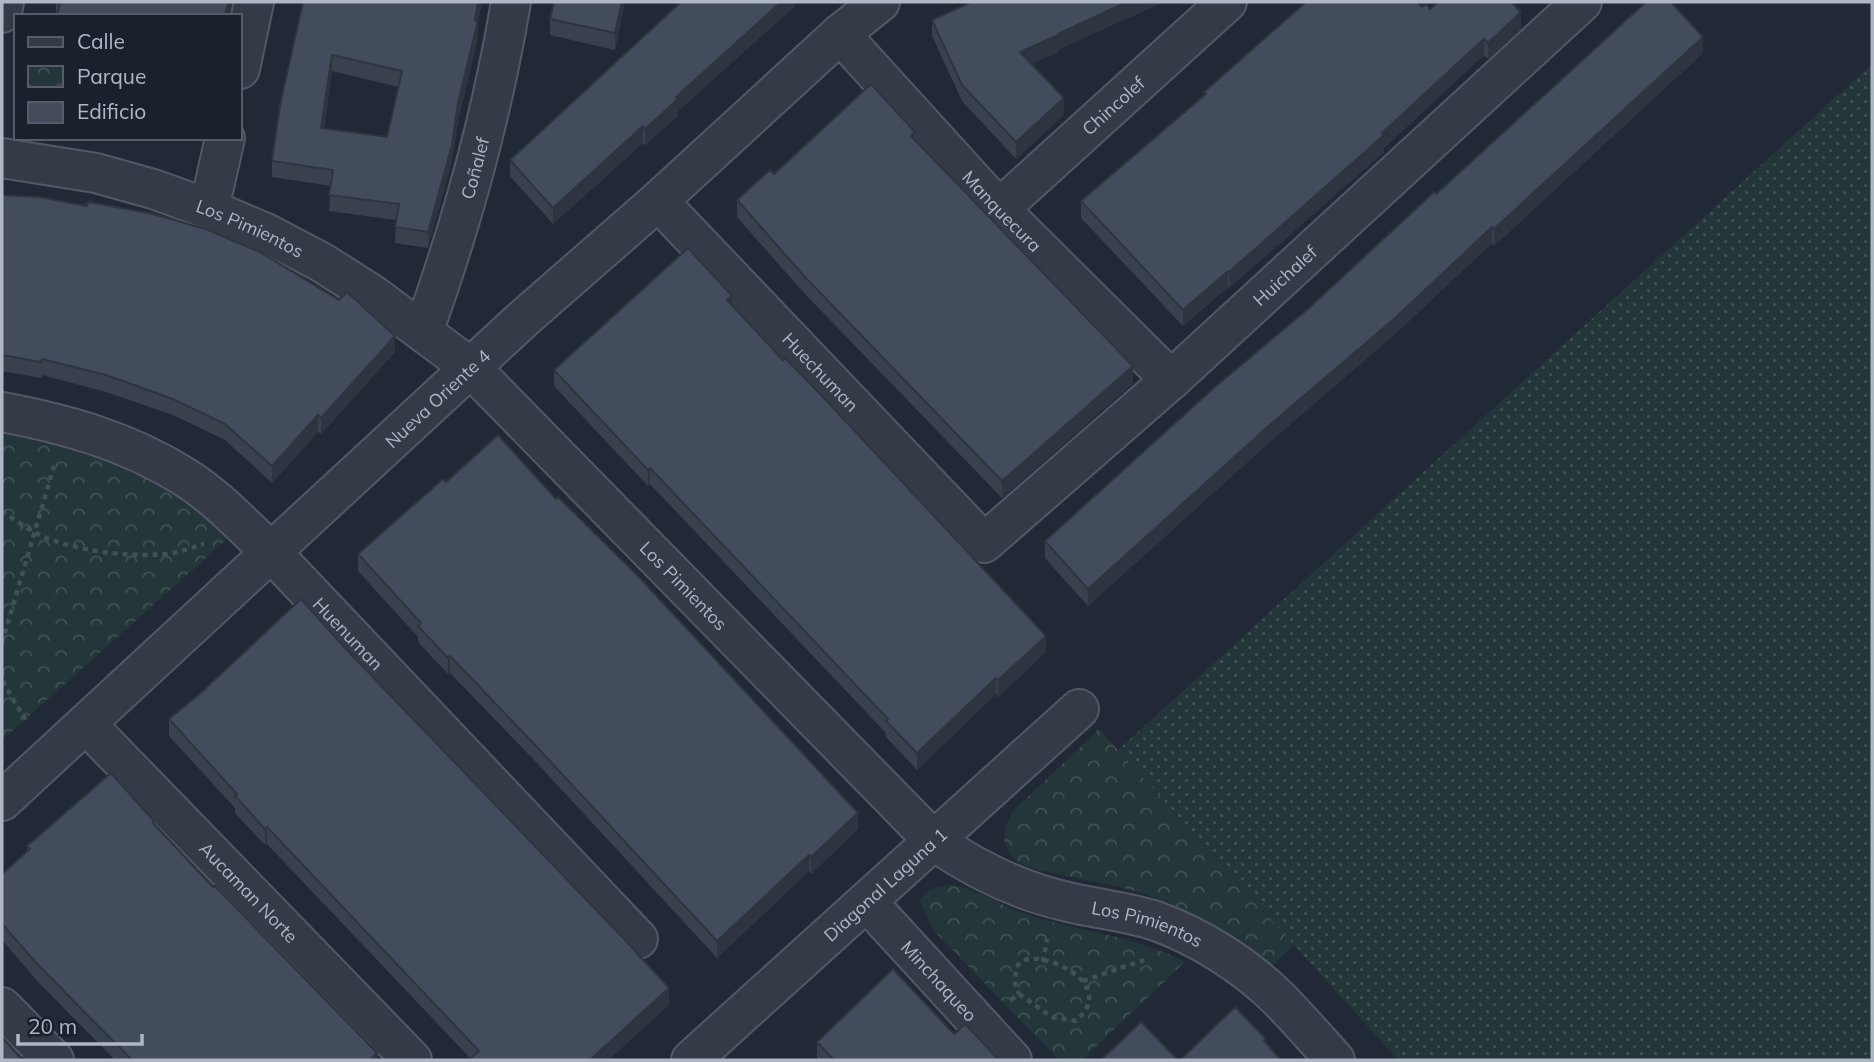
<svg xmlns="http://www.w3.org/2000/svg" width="1874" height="1062" font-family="Mulish,sans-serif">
<defs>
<pattern id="grass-dots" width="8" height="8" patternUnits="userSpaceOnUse" patternTransform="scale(1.75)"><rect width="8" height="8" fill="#243639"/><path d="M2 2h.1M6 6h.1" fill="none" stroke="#415154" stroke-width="1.8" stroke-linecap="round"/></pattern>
<pattern id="park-crowns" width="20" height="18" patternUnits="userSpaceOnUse" patternTransform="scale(1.75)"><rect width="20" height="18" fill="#243639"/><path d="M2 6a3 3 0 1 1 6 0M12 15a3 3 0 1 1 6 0" fill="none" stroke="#415154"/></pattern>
</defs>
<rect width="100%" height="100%" fill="#212937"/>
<polygon fill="url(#grass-dots)" points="1872,64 1872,1060 1398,1060 1118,750"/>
<g fill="url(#park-crowns)">
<polygon points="2,428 60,438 160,479 234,533 2,740"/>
<path d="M 1099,729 L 1294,945 L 1273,965 C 1231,932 1187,907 1135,891 C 1102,882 1068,877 1034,869 C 1003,858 996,838 1014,810 Z"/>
<path d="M 947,885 C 974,886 998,905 1023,913 C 1078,932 1131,934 1185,962 L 1082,1060 L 1059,1060 L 934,931 L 919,900 L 930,889 Z"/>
</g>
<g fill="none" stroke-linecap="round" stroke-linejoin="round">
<defs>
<g id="street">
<polyline points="2,13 4,2"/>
<path id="s1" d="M 840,34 L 999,209 L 1171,380"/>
<polyline points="240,69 254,2"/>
<path id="s2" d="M 2,158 L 96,173 L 153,189 L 209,209 L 266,233 L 321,262 L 373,295 L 470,367 L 934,841 C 976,870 1018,891 1068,902 C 1098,909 1128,912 1156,921 C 1200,937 1244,965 1277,997 C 1297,1017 1316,1039 1335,1060"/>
<path id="s3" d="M 658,201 L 984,543 L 1171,380 L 1582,2"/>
<polyline points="209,209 225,138"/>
<path id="s4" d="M 999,209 L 1227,2"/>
<path id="s5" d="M 423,332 C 462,224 492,115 511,2"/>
<path id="s6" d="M 2,412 C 66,424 127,441 183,476 C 216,496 244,527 272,553 L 638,939"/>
<path id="s7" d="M 86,724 L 412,1060"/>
<path id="s8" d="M 2,801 L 523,319 L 658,201 L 840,34 L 880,2"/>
<path id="s9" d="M 867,902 L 1012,1060"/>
<polyline points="2,1007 54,1060"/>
<path id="s10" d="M 691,1060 L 1079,709"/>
</g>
</defs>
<use href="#street" stroke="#525965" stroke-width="42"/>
<g stroke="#405255" stroke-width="4.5" stroke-dasharray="5 5" stroke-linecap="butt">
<path d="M 2,511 C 12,518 23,526 34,532 C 69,551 139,560 178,552 C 187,550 195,546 204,544"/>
<polyline points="2,643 54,466"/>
<polyline points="2,671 4,684 28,724"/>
<polyline points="1043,962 1047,939"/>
<polyline points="1083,981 1144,960"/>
<path d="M 1011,1000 L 1019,994 L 1052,1017 L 1076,1021 C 1118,985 1048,952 1025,960 C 1021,962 1019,964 1016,967 L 1015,984 L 1019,994"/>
</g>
<use href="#street" stroke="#343b47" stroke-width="38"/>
</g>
<g fill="#39414f" fill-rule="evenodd">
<polygon points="56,2 232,2 229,16 56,16"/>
<path d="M 303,2 L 482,2 L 478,21 L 478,37 L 458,120 L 452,161 L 428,248 L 395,243 L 396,220 L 329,211 L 331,186 L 272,177 L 272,161 ZM 332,71 L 399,87 L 387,137 L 324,128 Z"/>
<polygon points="554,2 625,2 615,50 550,35 550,19"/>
<polygon points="795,2 795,6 678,111 678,116 645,145 643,143 553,224 510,176 510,160"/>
<polygon points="1422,7 1521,29 1488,59 1484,55 1384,148 1384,152 1229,288 1228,287 1183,326 1081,218 1081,201 1204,95 1204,92"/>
<polygon points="932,20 1058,50 1058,52 1031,64 1064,115 1016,159 962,101 932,36"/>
<polygon points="1703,53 1494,246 1492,243 1394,335 1273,439 1088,606 1045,558 1045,541 1436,194"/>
<polygon points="191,138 203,138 202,141"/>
<polygon points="915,140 1133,383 1002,498 804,293 737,217 737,200 774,174"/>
<polygon points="2,195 395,352 321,434 318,432 272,483 225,440 173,415 106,392 42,375 41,378 2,371"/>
<polygon points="732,305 1046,652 998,697 996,694 917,770 886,737 886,733 650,484 648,486 554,386 554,370"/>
<polygon points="358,554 858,829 811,874 809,871 717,958 536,762 450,673 448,674 418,642 418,637 358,571"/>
<polygon points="344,647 669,1005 608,1060 469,1060 471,1059 267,844 265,845 235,813 235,808 169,736 169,719"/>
<polygon points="154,825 377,1060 115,1060 40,984 2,940 2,874 27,851 27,846"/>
<polygon points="954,1034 999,1060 818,1060 817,1059 817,1042"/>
</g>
<g fill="#2e3540">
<polygon points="228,2 232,2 229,16 225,16"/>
<polygon points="478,2 482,2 475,36 478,21 478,37 458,120 452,161 428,248 428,232 458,103"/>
<polygon points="622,2 625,2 615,50 615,33"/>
<polygon points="781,2 795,2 795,6 678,111 678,116 645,145 645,129 676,97"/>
<polygon points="1127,2 1164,2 1058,50 1058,52 1020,69 1020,52 1058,34"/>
<polygon points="1521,12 1521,29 1488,59 1488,43"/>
<polygon points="1703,37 1703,53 1494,246 1494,229"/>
<polygon points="1484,39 1484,55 1384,148 1384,152 1229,288 1229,272 1382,133"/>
<polygon points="332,55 332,71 321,145 321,128"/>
<polygon points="1064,98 1064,115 1016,159 1016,142"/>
<polygon points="643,126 643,143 553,224 553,208"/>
<polygon points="1492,227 1492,243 1394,335 1273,439 1088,606 1088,589"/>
<polygon points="1228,271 1228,287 1183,326 1183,310"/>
<polygon points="732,296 732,312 727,300"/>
<polygon points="395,336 395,352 321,434 321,418"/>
<polygon points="1133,366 1133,383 1002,498 1002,481"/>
<polygon points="318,415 318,432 272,483 272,466"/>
<polygon points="650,468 650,484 648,486 648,470"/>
<polygon points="1046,636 1046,652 998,697 998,680"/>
<polygon points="450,656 450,673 448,674 448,658"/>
<polygon points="996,678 996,694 917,770 917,753"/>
<polygon points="858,813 858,829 811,874 811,857"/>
<polygon points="267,827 267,844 265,845 265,829"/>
<polygon points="809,855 809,871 717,958 717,941"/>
<polygon points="669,988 669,1005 608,1060 590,1060"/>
<polygon points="377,1053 377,1060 370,1060"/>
</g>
<g fill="#424c5c" stroke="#2e3540" stroke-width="2" fill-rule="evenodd">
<polygon points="56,2 228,2 225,16 57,16 60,4 56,3"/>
<path d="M 303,2 L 478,2 L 475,20 L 478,21 L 458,103 L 452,145 L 428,232 L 395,227 L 399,204 L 329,195 L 333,170 L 272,161 L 280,105 ZM 332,55 L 402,71 L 387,137 L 321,128 Z"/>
<polygon points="554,2 622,2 615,33 550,19"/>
<polygon points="681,2 781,2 676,97 678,99 645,129 643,126 553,208 510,160"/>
<polygon points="971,2 1127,2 1058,34 1058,35 1020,52 1064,98 1016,142 962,85 932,20"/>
<polygon points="1306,2 1417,2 1422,7 1426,4 1430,9 1438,2 1511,2 1521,12 1488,43 1484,39 1382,133 1384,135 1229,272 1228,271 1183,310 1081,201 1206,94 1204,92"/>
<polygon points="1646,2 1671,2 1703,37 1494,229 1492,227 1394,319 1273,422 1088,589 1045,541 1216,386 1308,309 1434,192 1436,194"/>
<polygon points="871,84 915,132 911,136 1133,366 1002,481 804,276 737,200 770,170 774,174"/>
<polygon points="2,195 40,197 87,206 88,202 149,213 206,229 260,252 339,300 347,292 395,336 321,418 318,415 272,466 225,424 173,399 106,375 42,359 41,362 2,355"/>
<polygon points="688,248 732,296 727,300 783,360 785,358 824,398 1046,636 998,680 996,678 917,753 886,721 888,719 650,468 648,470 554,370"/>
<polygon points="498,435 556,499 558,497 637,575 858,813 811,857 809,855 717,941 536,746 450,656 448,658 418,626 421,623 358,554 443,479 446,482"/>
<polygon points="301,599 344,647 625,940 669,988 590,1060 469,1060 479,1051 267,827 265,829 235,796 237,794 169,719 203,691"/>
<polygon points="111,773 154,821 153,823 213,887 215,886 377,1053 370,1060 132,1060 40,967 2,924 2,874 30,849 27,846"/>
<polygon points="893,969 954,1034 965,1024 999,1060 834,1060 817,1042"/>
<polygon points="1235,1007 1266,1039 1264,1041 1281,1060 1180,1060"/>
<polygon points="1141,1022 1178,1060 1101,1060"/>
<polygon points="2,1037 21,1059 24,1057 27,1060 2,1060"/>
</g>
<g text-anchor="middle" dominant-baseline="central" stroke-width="7" stroke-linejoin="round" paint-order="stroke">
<g font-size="18" fill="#afb6c4" stroke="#1a212c">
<text stroke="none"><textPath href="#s4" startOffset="154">Chincolef</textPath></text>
<text stroke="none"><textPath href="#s5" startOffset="172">Coñalef</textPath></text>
<text stroke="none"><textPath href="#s1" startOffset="240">Manquecura</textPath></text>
<text stroke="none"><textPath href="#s2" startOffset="259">Los Pimientos</textPath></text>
<text stroke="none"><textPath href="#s3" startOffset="875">Huichalef</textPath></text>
<text stroke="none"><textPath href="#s3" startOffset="236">Huechuman</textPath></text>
<text stroke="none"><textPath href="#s8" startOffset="593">Nueva Oriente 4</textPath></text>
<text stroke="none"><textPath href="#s2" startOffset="826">Los Pimientos</textPath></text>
<text stroke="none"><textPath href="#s6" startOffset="422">Huenuman</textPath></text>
<text stroke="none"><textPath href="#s10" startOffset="262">Diagonal Laguna 1</textPath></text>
<text stroke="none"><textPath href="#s7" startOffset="234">Aucaman Norte</textPath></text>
<text stroke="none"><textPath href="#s2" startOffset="1414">Los Pimientos</textPath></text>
<text stroke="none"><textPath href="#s9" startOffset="107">Minchaqueo</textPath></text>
</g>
</g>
<rect width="1874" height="1062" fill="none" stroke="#afb6c4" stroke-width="7"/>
<rect x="14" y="14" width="228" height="126" fill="#1a212c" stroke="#565d69" stroke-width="2"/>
<rect x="28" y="37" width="35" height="10" fill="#343b47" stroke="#565d69" stroke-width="2"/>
<text x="77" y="49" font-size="21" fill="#afb6c4">Calle</text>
<rect x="28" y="66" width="35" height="21" fill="url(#park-crowns)" stroke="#565d69" stroke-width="2"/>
<text x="77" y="84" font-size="21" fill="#afb6c4">Parque</text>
<rect x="28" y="102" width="35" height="21" fill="#424c5c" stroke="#565d69" stroke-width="2"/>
<text x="77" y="119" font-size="21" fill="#afb6c4">Edificio</text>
<path d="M18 1034v10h124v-10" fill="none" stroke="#afb6c4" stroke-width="3.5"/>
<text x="28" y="1034" font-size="21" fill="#afb6c4" stroke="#1a212c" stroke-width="5" paint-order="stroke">20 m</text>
</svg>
